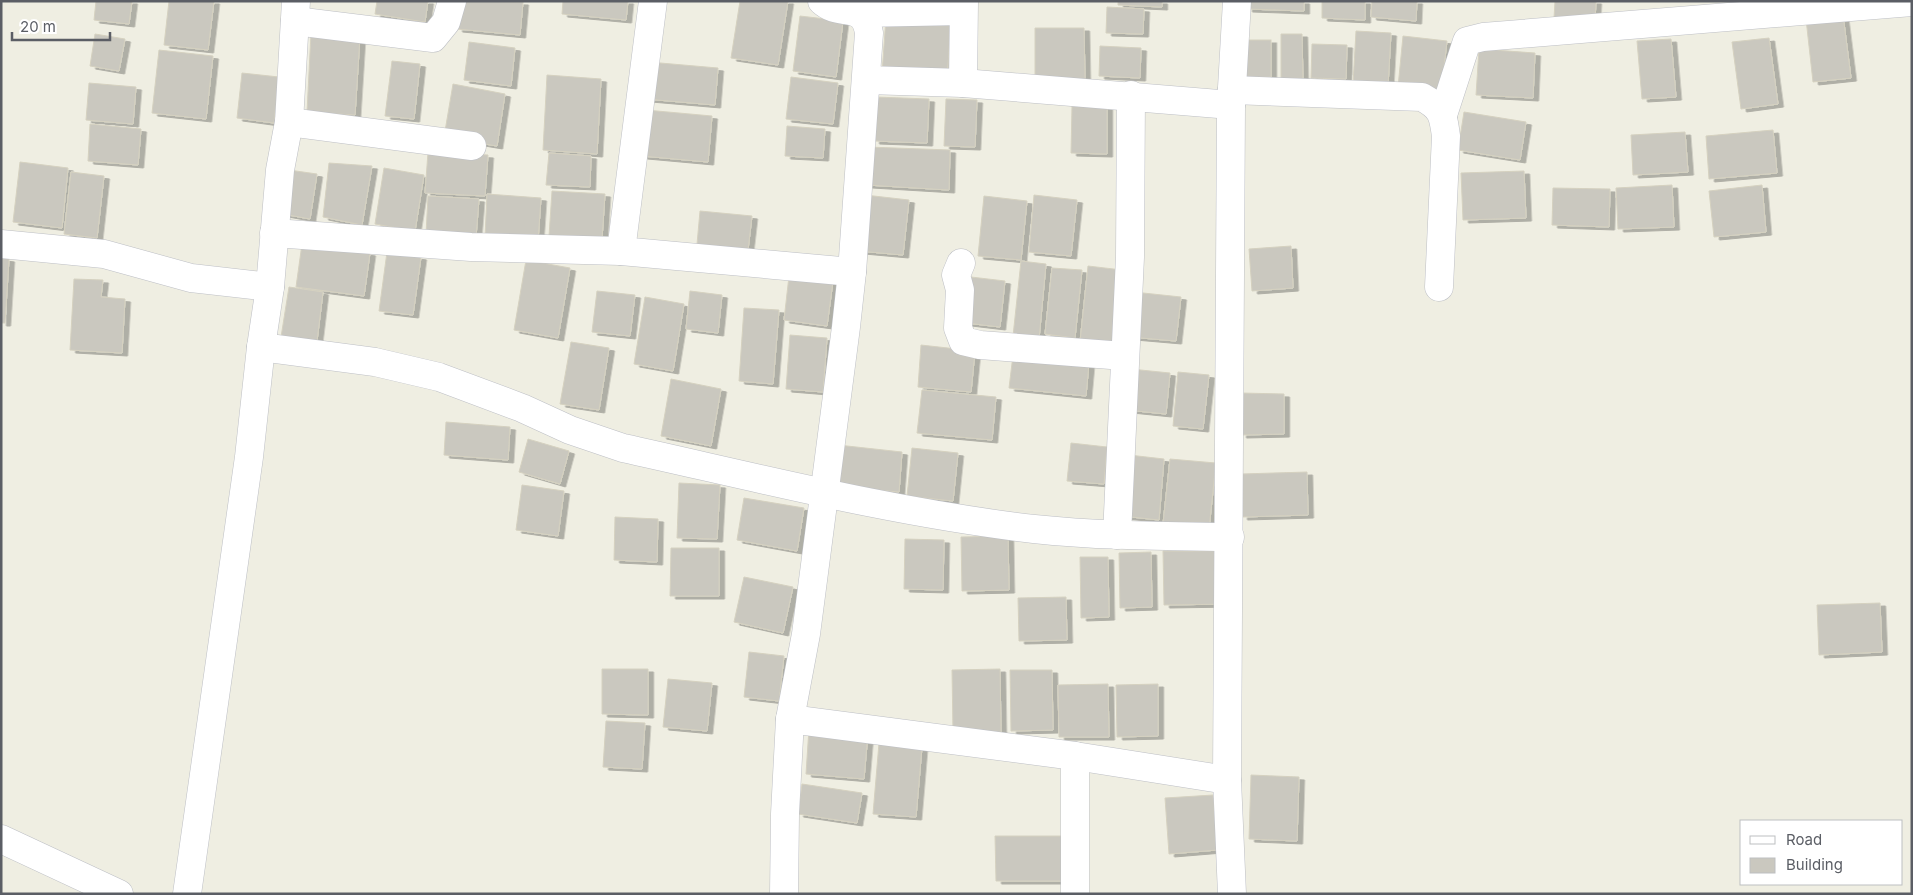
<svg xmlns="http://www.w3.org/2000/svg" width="1913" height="895" font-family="Inter,sans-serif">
<defs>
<filter id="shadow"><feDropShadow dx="5.5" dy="3" stdDeviation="0" flood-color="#0004"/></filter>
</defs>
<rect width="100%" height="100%" fill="#efeee2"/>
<g fill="#cac8bf" stroke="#d5d1c0" filter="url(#shadow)">
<polygon points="96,1 132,1 129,24 94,20"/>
<polygon points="169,1 214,1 208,50 164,45"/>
<polygon points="377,1 428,1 425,22 375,14"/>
<polygon points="459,1 523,2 520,35 457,29"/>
<polygon points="563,1 628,1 626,20 562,14"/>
<polygon points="740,1 788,1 778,65 731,58"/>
<polygon points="1118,1 1162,1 1162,7 1118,5"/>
<polygon points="1247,1 1304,1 1304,11 1247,9"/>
<polygon points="1322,1 1365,1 1365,20 1322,18"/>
<polygon points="1372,1 1417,1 1416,21 1371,17"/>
<polygon points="1555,1 1596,1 1595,21 1554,18"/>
<polygon points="1107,7 1144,9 1143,34 1106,33"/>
<polygon points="1843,15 1851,78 1813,82 1806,19"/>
<polygon points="800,16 843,21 836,77 793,71"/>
<polygon points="886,17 951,22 947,78 882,74"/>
<polygon points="1035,28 1084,28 1085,79 1035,79"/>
<polygon points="1356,31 1391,33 1388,86 1353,84"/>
<polygon points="311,33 360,36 355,115 307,112"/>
<polygon points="95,34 125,39 119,71 90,66"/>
<polygon points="1281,34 1302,34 1303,82 1281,82"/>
<polygon points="1403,36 1447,41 1441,92 1398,87"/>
<polygon points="1769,38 1778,104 1741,109 1732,42"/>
<polygon points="1671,39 1676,97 1642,99 1637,41"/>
<rect x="1245" y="40" width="26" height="37"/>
<polygon points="469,42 515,48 511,86 464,80"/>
<polygon points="1312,44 1347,45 1346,79 1311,78"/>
<polygon points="1100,46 1141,48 1140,78 1099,76"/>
<polygon points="1479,49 1535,53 1533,98 1476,95"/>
<polygon points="159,50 213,56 206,119 152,113"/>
<polygon points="392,61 420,64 414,119 385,116"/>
<polygon points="649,62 718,68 715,105 646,99"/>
<polygon points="242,73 279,77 274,123 237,118"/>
<polygon points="547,75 601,79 597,154 543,150"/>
<polygon points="791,77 838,83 833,124 786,119"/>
<polygon points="89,83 136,87 133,124 86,120"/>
<polygon points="453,84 505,94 497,146 444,137"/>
<polygon points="876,97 929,99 927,143 874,141"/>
<polygon points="946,99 977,100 975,147 944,146"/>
<polygon points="1072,106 1107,107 1107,154 1071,153"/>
<polygon points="646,110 712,116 708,162 642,156"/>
<polygon points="1464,112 1526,122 1520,160 1458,150"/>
<polygon points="90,124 141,129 138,165 88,161"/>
<polygon points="787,126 825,129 823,158 785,156"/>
<polygon points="1773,130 1777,173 1709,179 1706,136"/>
<polygon points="1685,132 1688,172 1633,175 1631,135"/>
<polygon points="868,147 950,150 949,190 867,185"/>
<polygon points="428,152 488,155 485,196 425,193"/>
<polygon points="549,153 591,156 590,187 546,185"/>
<polygon points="20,162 68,168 62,228 13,222"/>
<polygon points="329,163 372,166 362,225 323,217"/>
<polygon points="384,168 424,175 415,231 375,224"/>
<polygon points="289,170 317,174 310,219 283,214"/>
<polygon points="1524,171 1526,218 1463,220 1461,173"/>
<polygon points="71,172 104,176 97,238 64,234"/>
<polygon points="1672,185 1674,227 1618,229 1616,188"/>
<polygon points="1762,185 1766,232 1714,237 1709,191"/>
<polygon points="1553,188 1610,189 1609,227 1552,225"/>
<polygon points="552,191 605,194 602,239 549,236"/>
<polygon points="487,194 541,198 538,241 485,237"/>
<polygon points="865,195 909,200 903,255 859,251"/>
<polygon points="1034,195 1077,200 1071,256 1029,252"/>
<polygon points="428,196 479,199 476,237 426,234"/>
<polygon points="984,196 1027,201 1021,260 978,256"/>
<polygon points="700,211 752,216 748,250 697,244"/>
<polygon points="302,244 370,253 364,296 296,287"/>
<polygon points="1291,246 1293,288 1252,291 1249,249"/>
<polygon points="387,252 421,257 413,315 379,311"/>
<polygon points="1,258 9,259 5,323 1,323"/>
<polygon points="526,260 570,268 558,338 514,330"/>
<polygon points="1021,261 1046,264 1039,339 1013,336"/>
<polygon points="1088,266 1122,270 1115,345 1080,342"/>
<polygon points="1052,268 1082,270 1075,338 1045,334"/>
<polygon points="789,276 833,281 827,326 784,320"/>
<polygon points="971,277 1005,281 1000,327 966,323"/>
<polygon points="74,279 103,280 101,297 125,299 122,353 70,350"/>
<polygon points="289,287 323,292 317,341 281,337"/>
<polygon points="597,291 635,295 630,336 592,332"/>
<polygon points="690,291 722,295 718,333 686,329"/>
<polygon points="1134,292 1181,297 1176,341 1130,337"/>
<polygon points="645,297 684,304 673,371 634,364"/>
<polygon points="744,308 779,310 773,384 739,381"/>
<polygon points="790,335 827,338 823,392 786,389"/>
<polygon points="571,342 609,348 599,410 560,404"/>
<polygon points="921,345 975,351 971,392 918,387"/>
<polygon points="1013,355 1089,363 1086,396 1009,388"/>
<polygon points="1131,369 1170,373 1166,414 1127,410"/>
<polygon points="1178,372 1209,375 1203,429 1173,426"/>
<polygon points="671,379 721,389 711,446 661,436"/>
<polygon points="922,390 996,397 992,440 917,433"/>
<polygon points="1241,393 1284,394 1284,434 1241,435"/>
<polygon points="446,422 510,427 508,460 444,455"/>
<polygon points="528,439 569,451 560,484 519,472"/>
<polygon points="1071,443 1107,447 1104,484 1067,481"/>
<polygon points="838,445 902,452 899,492 834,486"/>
<polygon points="912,448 958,453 953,501 907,496"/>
<polygon points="1129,455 1164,459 1159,520 1122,516"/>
<polygon points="1170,459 1216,463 1209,529 1163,524"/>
<polygon points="1307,472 1308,515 1242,517 1241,474"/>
<polygon points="679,483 720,485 717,539 677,538"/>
<polygon points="522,485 564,491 558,536 516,530"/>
<polygon points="744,498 804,508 797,551 737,540"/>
<polygon points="615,517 658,519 657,562 614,560"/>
<polygon points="1008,536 1009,590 962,591 961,537"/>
<polygon points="905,539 944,540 943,590 904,589"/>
<polygon points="671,548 719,548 719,596 670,596"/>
<polygon points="1163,551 1227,551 1228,604 1164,605"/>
<polygon points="1151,552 1152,607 1120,608 1119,553"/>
<polygon points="1080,557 1108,557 1109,617 1081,618"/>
<polygon points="744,577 793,587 783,633 734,622"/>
<polygon points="1066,597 1067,640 1019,641 1018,598"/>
<polygon points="1880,603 1882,652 1819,655 1817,605"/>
<polygon points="749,652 784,656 779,701 744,697"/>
<polygon points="602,669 648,669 648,715 602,714"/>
<polygon points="1000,669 1001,732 953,733 952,670"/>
<polygon points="1010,670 1052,670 1053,730 1011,731"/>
<polygon points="668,679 712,683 707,731 663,727"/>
<polygon points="1108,684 1109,737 1059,737 1058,685"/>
<polygon points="1158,684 1158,736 1117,737 1116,685"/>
<polygon points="606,721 645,723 642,769 603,767"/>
<polygon points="809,728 868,733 864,779 806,774"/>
<polygon points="879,743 922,747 916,817 873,814"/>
<polygon points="1251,775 1299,777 1297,841 1249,839"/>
<polygon points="802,784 862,793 857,823 798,814"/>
<polygon points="1213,795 1217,850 1169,854 1165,798"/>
<polygon points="995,836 1065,836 1065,881 996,881"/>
</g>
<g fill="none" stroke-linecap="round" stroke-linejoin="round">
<defs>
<g id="minor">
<polyline points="653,1 621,251 852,272"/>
<polyline points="861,13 963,11"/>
<polyline points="295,21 433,38 446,22 452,1"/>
<polyline points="867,80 963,83 1231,105"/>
<polyline points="963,83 964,1"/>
<path d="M 1232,90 L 1422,97 C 1442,108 1443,114 1446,136 L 1439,287"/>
<polyline points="1443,115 1467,41 1483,37 1912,2"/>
<polyline points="289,122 472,146"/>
<polyline points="274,233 471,247 621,251"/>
<polyline points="1,244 104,254 191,278 270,287"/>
<polyline points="961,263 956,275 960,290 958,328 963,341 980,345 1124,356"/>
<path d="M 261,347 L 375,362 L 439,377 L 522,408 L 570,430 L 623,448 C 759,478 895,513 1034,529 C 1099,536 1164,536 1230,537"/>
<polyline points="1117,535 1130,257 1131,95"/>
<polyline points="790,719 1075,756 1227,780 1231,105 1237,1"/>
<polyline points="1227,780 1232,894"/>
<polyline points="1,839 119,894"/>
<polyline points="187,894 249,457 261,347 270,287 280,170 289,122 296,1"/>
<path d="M 784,894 L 785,814 L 790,719 L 806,634 L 846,327 L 852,272 L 869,33 C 864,0 840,18 822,1"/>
<polyline points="1075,894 1075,756"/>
</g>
</defs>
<use href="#minor" stroke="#bdbfc5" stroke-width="29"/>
<use href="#minor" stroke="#fff" stroke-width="28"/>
</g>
<rect width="1913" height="895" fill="none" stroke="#5b5e65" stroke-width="5"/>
<rect x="1740" y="820" width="162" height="65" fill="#ffffff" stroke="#bdbfc1"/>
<rect x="1750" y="836" width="25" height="8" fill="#ffffff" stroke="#bdbfc1"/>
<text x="1786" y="845" font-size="15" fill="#5b5e65">Road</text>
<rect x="1750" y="858" width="25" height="15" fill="#cac8bf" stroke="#bdbfc1"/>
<text x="1786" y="870" font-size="15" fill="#5b5e65">Building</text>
<path d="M12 32v8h98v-8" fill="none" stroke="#5b5e65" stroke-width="2.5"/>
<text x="20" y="32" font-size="15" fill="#5b5e65" stroke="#ffffff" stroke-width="4" paint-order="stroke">20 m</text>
</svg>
